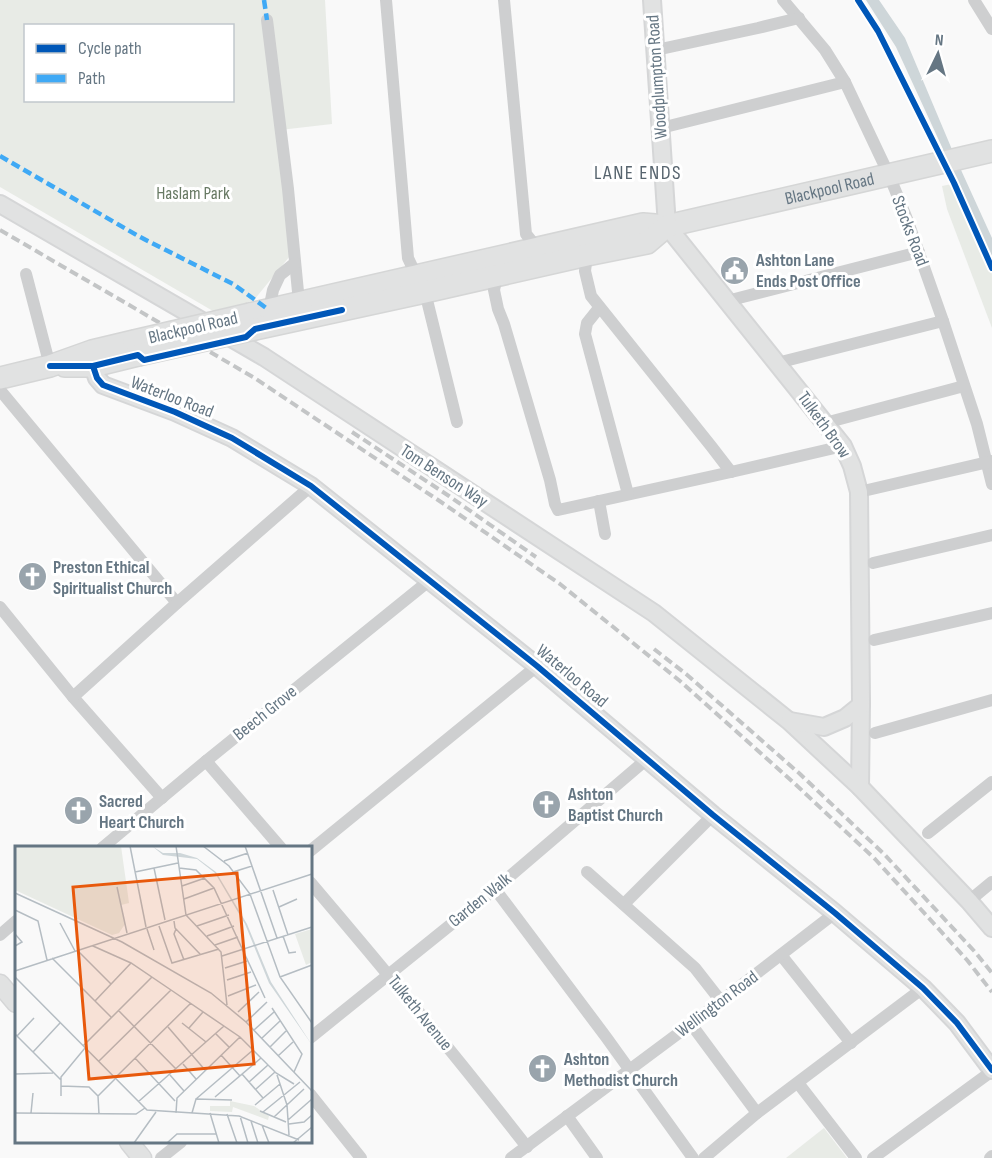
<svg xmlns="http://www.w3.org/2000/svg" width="992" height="1158" font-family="'Sofia Sans Condensed',sans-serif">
<rect width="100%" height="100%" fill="#f9f9f9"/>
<g fill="#e8ebe6" fill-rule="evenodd">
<path d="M 0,0 L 325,0 L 332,124 L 280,130 L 294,251 L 254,300 L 232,308 L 213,311 L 0,187 ZM 26,26 L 232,26 L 232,100 L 26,100 Z"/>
<polygon points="952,184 992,274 992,328 947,209 942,186"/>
<polygon points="824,1128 847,1158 786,1158"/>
</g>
<polygon fill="#ced6d9" points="866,0 879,0 905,38 956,159 992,238 992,261 948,160 896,47"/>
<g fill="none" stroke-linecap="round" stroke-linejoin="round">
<defs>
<g id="secondary">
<polyline points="652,0 667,226 843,446 852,466 859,492 861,702 860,787"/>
<polyline points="0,204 264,357 654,613 789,721 860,787 969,901 992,928"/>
<polyline points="93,366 97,378 103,385 175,412 232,438 311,486 537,666 713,815 835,913 923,988 957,1023 992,1070"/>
<polyline points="790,721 824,727 845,718 861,705"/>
</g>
<g id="primary">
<polyline points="0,984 16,1003"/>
<polyline points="129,1142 142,1158"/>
</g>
<g id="highway">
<path id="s1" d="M 250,314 L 643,224 L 667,226 L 992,151"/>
<polyline points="255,329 425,292 587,255 647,243 667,226"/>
<polyline points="65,366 93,366 138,355"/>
<polyline points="0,378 50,366 92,351 134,341"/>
</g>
</defs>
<use href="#secondary" stroke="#d5d6d7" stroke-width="20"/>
<use href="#primary" stroke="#d5d6d7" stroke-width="21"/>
<use href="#highway" stroke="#d5d6d6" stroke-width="24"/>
<g stroke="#cecfd0" stroke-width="12">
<polyline points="386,0 408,258 416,275"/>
<polyline points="504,0 526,234 537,248"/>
<polyline points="783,0 825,50 845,82 889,175 907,219 943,321 977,424 992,484"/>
<polyline points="974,0 992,29"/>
<polyline points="267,20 288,189 299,302"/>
<polyline points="656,50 758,28 799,18"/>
<polyline points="661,128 845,82"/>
<polyline points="587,255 585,271 591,296 711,446 731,472"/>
<polyline points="26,274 50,366"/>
<polyline points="497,276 494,290 498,309 504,324 550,480 555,504 558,510 731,472 843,446"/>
<polyline points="425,292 457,422"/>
<polyline points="727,301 919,252"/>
<polyline points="599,308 587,323 585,334 628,494"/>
<polyline points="269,310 273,290 280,275 295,263"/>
<polyline points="777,363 943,321"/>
<polyline points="0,390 177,603"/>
<polyline points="825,423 964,386"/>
<polyline points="859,492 992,461"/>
<polyline points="599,501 605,534"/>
<polyline points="873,563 992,535"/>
<polyline points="0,607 73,697 162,798"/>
<polyline points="874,640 992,613"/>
<polyline points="73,697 177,603 311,486"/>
<polyline points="875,733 992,700"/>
<polyline points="206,761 281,848"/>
<polyline points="928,833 992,782"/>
<polyline points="102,848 206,761 430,580"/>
<polyline points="310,851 537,666"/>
<polyline points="587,872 695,968 720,1000"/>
<path d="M 310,882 C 384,969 457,1057 527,1147"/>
<polyline points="495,889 606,1037 693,1158"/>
<polyline points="969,901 992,882"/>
<polyline points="624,904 713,815"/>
<polyline points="0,935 16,921"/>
<polyline points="781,955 851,1043"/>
<polyline points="691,1024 757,1113"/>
<polyline points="310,1038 495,889 647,759"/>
<polyline points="798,1083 856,1158"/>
<polyline points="310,1094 361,1158"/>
<polyline points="567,1116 597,1158"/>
<polyline points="161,1158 181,1142"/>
<polyline points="511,1158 691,1024 835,913"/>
<polyline points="704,1158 757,1113 923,988"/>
<polyline points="873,1158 992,1071"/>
<polyline points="990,1158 992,1156"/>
</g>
<use href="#secondary" stroke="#e1e2e2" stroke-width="16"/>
<use href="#primary" stroke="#e1e2e2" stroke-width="18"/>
<use href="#highway" stroke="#e1e2e2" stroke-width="21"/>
<g stroke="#c3c5c6" stroke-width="4" stroke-dasharray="9 4.5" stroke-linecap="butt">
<polyline points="0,230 253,377 444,504 560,584 680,681 793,782 875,859 967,960 992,992"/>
<polyline points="352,432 449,496 536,557"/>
<polyline points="654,649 686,674 800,774 884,854 976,953 992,973"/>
</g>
<defs>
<g id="highway-bridge">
<polyline points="134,341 250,314"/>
<polyline points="138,355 255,329"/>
</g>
</defs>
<use href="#highway-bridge" stroke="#d5d6d6" stroke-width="24" stroke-linecap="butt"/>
<use href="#highway-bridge" stroke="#e1e2e2" stroke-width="21"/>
<g stroke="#3fa9f5" stroke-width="4.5" stroke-dasharray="9 4.5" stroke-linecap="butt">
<polyline points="264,0 267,20"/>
<polyline points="0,156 140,237 233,284 269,310"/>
</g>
<defs>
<g id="cycleway">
<polyline points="858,0 878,31 954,183 992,268"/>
<polyline points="50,366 93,366 138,355 144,360 246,337 255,329 342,310"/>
<polyline points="93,366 97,378 103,385 175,412 232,438 311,486 537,666 713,815 835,913 923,988 957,1023 992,1070"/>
</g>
</defs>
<use href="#cycleway" stroke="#fff" stroke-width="10"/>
<use href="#cycleway" stroke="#0057b8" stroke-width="6"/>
</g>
<defs>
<symbol id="civic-disc" viewBox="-11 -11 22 22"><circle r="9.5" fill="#99a4ac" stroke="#fff"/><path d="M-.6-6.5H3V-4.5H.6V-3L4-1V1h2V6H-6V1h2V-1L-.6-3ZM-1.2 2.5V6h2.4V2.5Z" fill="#fff"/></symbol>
<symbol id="church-disc" viewBox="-11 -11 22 22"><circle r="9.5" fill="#99a4ac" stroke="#fff"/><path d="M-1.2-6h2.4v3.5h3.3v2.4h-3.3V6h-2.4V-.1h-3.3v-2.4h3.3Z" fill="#fff"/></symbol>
</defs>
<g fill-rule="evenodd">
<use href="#civic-disc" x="718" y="254" width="33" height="33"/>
<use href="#church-disc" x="16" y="560" width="33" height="33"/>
<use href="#church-disc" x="530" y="788" width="33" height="33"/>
<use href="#church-disc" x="62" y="794" width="33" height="33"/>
<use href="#church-disc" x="526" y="1052" width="33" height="33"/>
</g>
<g text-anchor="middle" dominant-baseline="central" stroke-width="6" stroke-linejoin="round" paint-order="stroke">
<g font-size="18" fill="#657683" stroke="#fff">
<text transform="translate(657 77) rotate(-94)">Woodplumpton Road</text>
<text stroke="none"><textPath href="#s1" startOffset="594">Blackpool Road</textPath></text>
<text transform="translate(910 231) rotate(69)">Stocks Road</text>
<text transform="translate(193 328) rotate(-13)">Blackpool Road</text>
<text transform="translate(172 397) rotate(21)">Waterloo Road</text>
<text transform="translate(824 425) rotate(54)">Tulketh Brow</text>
<text transform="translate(444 476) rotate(33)">Tom Benson Way</text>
<text transform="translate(572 676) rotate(40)">Waterloo Road</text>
<text transform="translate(265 713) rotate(-39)">Beech Grove</text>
<text transform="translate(480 900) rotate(-39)">Garden Walk</text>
<text transform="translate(717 1004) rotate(-37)">Wellington Road</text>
<text transform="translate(420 1013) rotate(51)">Tulketh Avenue</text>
</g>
<g font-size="18" fill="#687a64" stroke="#fff">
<text x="193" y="193">Haslam Park</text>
</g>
<g font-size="18" font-weight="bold" fill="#657683" stroke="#fff" text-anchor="start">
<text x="756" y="260">Ashton Lane<tspan x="756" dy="21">Ends Post Office</tspan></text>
<text x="53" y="567">Preston Ethical<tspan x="53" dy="21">Spiritualist Church</tspan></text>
<text x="568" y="794">Ashton<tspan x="568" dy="21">Baptist Church</tspan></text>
<text x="99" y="801">Sacred<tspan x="99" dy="21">Heart Church</tspan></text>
<text x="564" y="1059">Ashton<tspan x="564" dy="21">Methodist Church</tspan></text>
</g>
<g font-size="20" letter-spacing="1.5" fill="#57646e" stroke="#fff">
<text x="638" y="173">LANE ENDS</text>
</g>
</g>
<g transform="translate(15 846)">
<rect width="297" height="297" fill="#f9f9f9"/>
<path d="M 0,0 L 106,0 L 114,57 L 106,59 L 110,78 L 104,87 L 97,89 L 0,44 ZM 297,83 L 297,116 L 291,119 L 280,88 ZM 215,255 L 239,260 L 254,270 L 253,274 L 218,261 L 217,266 L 195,265 L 195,260 L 215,260 Z" fill="#e8ebe6"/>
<path d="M 137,0 L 148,7 L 165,7 L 182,12 L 201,26 L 232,78 L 256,136 L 297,199 L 254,137 L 230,78 L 200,27 L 182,13 L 148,9 Z" fill="#ced6d9"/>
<path fill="none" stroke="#b5bdc3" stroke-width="1.5" d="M 115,0 L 131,81M 161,0 L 171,69M 188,0 L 214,20 L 235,48 L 265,131 L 297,177M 230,0 L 262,92M 209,15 L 233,7M 139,22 L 150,74M 164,22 L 181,24 L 199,42 L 250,152M 120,26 L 163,17M 218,26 L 237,20M 167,40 L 190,32M 102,41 L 112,87M 258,44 L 273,89M 0,47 L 107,96 L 196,147 L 231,176 L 297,245M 169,53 L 199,42M 264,61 L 282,53M 0,64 L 23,75 L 32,114M 171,69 L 206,106 L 212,159M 159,75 L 160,82 L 185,108M 45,77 L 60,105M 144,80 L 157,117 L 204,103M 182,80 L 214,69M 132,83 L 139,104M 161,83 L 159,88 L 169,114M 0,88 L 7,96 L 0,100M 192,90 L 219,80M 268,90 L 274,107 L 281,106M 200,99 L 223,91M 78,100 L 116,117 L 156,144 L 225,191 L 261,227 L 279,238M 63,105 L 96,138M 207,110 L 297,81M 37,112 L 96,171M 210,122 L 232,115M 0,125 L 297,28M 0,131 L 132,264 L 224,270 L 284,294M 265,131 L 297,119M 212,134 L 236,126M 213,150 L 241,139M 80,155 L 116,117M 257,162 L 287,208 L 279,226M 103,164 L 161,223M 223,166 L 244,146M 231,176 L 252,156M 167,177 L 191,196M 153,181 L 190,224M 174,182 L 188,166M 239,184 L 259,166M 0,188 L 46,234M 201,188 L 214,201M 2,190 L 19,172M 247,192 L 265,175M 68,200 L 137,131M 255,201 L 271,185M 18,206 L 45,177M 206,209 L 225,230M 263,210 L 278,196M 120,212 L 160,255M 84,215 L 156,144M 168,218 L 181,233M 0,228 L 38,227M 227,228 L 248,252M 155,229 L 169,245M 262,229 L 272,259 L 274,289M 100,232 L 176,157M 234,236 L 253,219M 46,240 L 74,241 L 83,250M 241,243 L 260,226M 46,250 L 46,231 L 70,202M 200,251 L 246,212M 181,253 L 238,204M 123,256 L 209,180M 240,259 L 265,238M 245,265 L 271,276M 248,266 L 285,236M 0,267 L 121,268 L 130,262M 16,267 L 18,247M 161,267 L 162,252 L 225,191M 177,267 L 181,253 L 217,254M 195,267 L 204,297M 84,268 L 83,250 L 100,233M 212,268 L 222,297M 225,270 L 233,297M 259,271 L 289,243M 273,274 L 297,253M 236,275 L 243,297M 274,278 L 289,276 L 297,269M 247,279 L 254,297M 119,297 L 141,266M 152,297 L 162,288 L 201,288M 278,297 L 297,281"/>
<path fill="#e8590c" fill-opacity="0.15" stroke="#e8590c" stroke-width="3" d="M 222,27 L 239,218 L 74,233 L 58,41 Z"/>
<rect width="297" height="297" fill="none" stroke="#657683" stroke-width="3"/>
</g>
<rect x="24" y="24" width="210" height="78" fill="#ffffff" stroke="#c1c8cd" stroke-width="1.5"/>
<rect x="36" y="44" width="30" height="9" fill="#0057b8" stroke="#c1c8cd" stroke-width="1.5"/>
<text x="78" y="54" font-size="18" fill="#657683">Cycle path</text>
<rect x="36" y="74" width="30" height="9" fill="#3fa9f5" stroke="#c1c8cd" stroke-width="1.5"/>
<text x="78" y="84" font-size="18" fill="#657683">Path</text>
<g transform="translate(938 54) rotate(5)" stroke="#ffffff" stroke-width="4.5" paint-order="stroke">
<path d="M0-4.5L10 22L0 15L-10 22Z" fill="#657683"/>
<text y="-9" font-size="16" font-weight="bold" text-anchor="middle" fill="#657683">N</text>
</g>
</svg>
